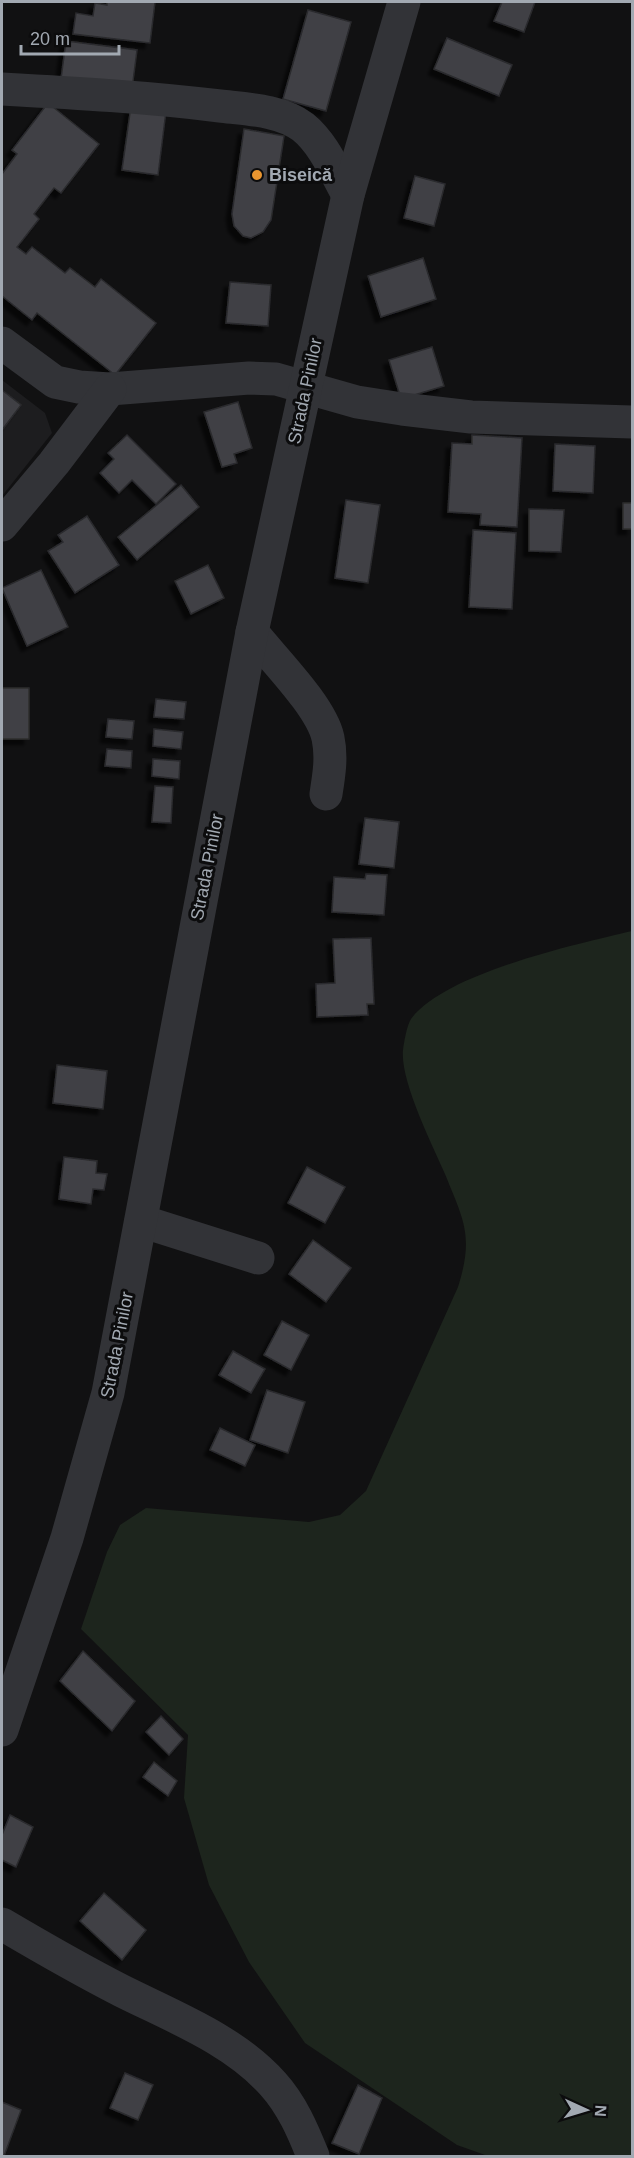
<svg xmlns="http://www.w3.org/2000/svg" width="634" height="2158" font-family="Arial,sans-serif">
<defs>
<filter id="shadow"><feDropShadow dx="-5.5" dy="5.5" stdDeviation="1.5" flood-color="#0009"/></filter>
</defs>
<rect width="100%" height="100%" fill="#111112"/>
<polygon fill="#1d1d1f" points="2,380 45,413 52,433 2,496"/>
<path fill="#1d251d" d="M 632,931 L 632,2156 L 488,2156 L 457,2145 L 305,2043 L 249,1962 L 209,1885 L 184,1798 L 188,1735 L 81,1629 L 107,1552 L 120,1525 L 146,1508 L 309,1522 L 340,1515 L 366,1491 L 458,1287 C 474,1236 464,1221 445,1174 C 432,1144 400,1081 403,1050 C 404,1042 407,1025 411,1019 C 445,973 577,944 632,931 Z"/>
<g fill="#404145" stroke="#2b2b2e" stroke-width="1.5" filter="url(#shadow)">
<polygon points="107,2 155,2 150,43 73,34 76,13 93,16 95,3 107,5"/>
<polygon points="502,2 535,2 524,32 494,21"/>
<polygon points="308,10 351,22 326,111 283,99"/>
<polygon points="447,38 512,65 499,96 434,69"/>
<polygon points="66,41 137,50 132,89 61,79"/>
<polygon points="48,103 99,144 61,193 54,188 34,214 39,219 17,247 26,254 32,247 65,273 70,268 95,287 101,279 156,323 115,375 37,313 32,320 2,296 2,174 17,154 12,150"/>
<polygon points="131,106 166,111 158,175 122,170"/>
<polygon points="244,129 284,136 271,220 263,232 251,238 243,236 234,226 232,214"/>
<polygon points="415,176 445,184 434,226 404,218"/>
<polygon points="423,258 436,299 381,317 368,276"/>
<polygon points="230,282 271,285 268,326 226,323"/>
<polygon points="432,347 444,386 401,399 389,360"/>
<polygon points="2,390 21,405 2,430"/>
<polygon points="238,402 252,448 234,454 237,463 222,467 204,412"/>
<polygon points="127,435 176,484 156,504 132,480 119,493 100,473 114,459 108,453"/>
<polygon points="472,435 522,438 517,527 480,525 481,514 448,512 452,443 472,444"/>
<polygon points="555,444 595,446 593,493 553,491"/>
<polygon points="181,485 199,507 137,560 118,537"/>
<polygon points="346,500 380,505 368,583 335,578"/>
<rect x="623" y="503" width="9" height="26"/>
<polygon points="529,509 564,510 561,552 529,551"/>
<polygon points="87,516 119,565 75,593 48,551 63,542 58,535"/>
<polygon points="473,530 516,533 512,609 469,607"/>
<polygon points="208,565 224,598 191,614 175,581"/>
<polygon points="41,570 68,627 27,646 2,588"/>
<rect x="2" y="688" width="27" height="51"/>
<polygon points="156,699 186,702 184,719 154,717"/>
<polygon points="108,719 134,721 132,739 106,737"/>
<polygon points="154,729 183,732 181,749 153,746"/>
<polygon points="107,749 132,751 131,768 105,766"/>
<polygon points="153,759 180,761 179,779 152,776"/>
<polygon points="155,786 173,787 171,823 152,822"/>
<polygon points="365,818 399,822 394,868 359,864"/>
<polygon points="366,874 387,875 384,915 332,912 334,877 365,879"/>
<polygon points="371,938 374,1004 367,1004 368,1015 317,1017 316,984 335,983 333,939"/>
<polygon points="57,1065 107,1071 103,1109 53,1103"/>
<polygon points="64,1157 97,1161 96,1173 107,1174 104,1190 93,1189 91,1204 59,1199"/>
<polygon points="307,1167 345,1187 325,1223 288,1203"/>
<polygon points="313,1240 351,1268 326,1302 289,1274"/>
<polygon points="282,1321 309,1335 291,1370 264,1355"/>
<polygon points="233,1351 265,1369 251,1393 219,1375"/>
<polygon points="267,1390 305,1402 288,1453 250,1440"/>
<polygon points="220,1428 255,1445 245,1466 210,1450"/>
<polygon points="83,1651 135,1701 112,1731 60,1681"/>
<polygon points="161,1716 183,1739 169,1755 146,1732"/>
<polygon points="154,1762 177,1781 168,1796 143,1777"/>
<polygon points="10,1815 33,1827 16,1867 2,1860 2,1835"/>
<polygon points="104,1893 146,1930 122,1960 80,1921"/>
<polygon points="125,2073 153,2085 138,2120 110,2108"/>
<polygon points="358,2085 382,2098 359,2154 332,2143"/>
<polygon points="2,2102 21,2110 4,2156 2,2155"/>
</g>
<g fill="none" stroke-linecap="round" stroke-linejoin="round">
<g stroke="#323337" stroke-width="33">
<path d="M 2,89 C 75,93 147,97 220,106 C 246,109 281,110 303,127 C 324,144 335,172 348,195"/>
<polyline points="2,343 55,382 79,387 110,389 249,378 276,379 357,402 402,409 471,417 632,422"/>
<polyline points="2,525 54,463 110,389"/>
<path d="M 252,632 C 273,659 321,706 328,738 C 332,757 329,775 326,794"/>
<polyline points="141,1221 258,1258"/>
<polyline points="2,1730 67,1538 108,1393 252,632 348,195 404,2"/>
<path d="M 2,1924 C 41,1947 81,1970 122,1991 C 174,2017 234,2040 273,2084 C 292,2105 303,2131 313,2156"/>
</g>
</g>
<circle fill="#eb9630" stroke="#0c0c0d" stroke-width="2" cx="257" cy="175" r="6"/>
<g text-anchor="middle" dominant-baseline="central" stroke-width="6" stroke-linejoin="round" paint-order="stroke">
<g font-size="18" font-weight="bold" fill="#a2a9b2" stroke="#0c0c0d" text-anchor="start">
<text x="269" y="175">Biseică</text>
</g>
<g font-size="18" fill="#a2a9b2" stroke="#0c0c0d">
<text transform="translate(305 391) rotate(-78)">Strada Pinilor</text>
<text transform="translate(207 867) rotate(-79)">Strada Pinilor</text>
<text transform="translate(117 1345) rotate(-79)">Strada Pinilor</text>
</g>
</g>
<rect width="634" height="2158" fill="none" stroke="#a2a9b2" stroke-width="6"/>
<g transform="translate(586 2110) rotate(94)" stroke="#0c0c0d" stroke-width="4.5" paint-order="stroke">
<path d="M0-4.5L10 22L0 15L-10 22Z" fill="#a2a9b2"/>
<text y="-9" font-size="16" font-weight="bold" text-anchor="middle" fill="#a2a9b2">N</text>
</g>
<path d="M21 45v9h98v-9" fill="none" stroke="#a2a9b2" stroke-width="3"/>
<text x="30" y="45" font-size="18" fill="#a2a9b2" stroke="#0c0c0d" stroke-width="4.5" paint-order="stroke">20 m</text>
</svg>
